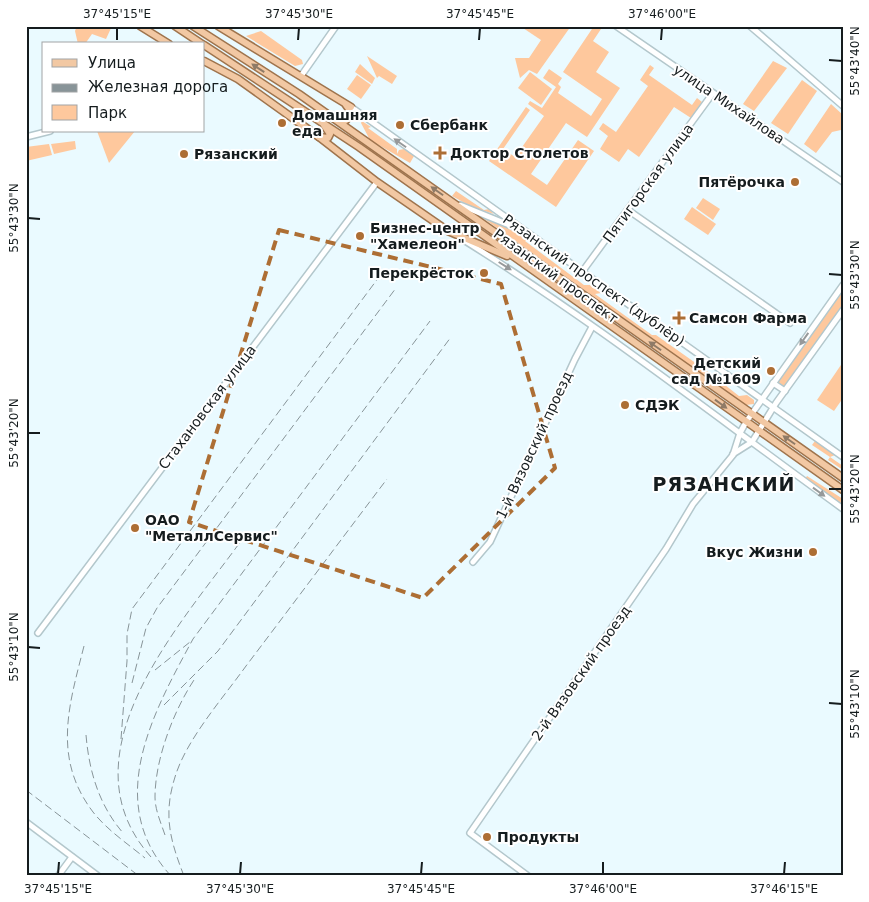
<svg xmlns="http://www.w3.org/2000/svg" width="869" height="902" font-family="'DejaVu Sans',sans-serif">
<rect width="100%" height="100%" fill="#eafaff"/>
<g fill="#fec89d">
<polygon points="77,26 112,26 106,39 92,34 85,44 78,44 75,31"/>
<polygon points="520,26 571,26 537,74 529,70 520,78 515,58 529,58 541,40"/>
<polygon points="594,26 601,29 593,41 609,52 596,72 620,88 587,137 566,123 531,174 547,185 578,140 594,151 556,207 489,161 526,107 530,110 503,149 515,157 544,116 528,104 530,101 542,108 556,87 543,78 549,69 562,78 558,84 561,87 558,93 591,116 602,99 563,72"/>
<polygon points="261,31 302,60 303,64 295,66 246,36"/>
<polygon points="367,56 397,76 392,84 379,76 377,78"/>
<polygon points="773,61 787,68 754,111 743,104"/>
<polygon points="360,64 375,78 372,84 355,72"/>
<polygon points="650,65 654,68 649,75 692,105 697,98 702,102 691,118 674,107 639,157 628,149 619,162 600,149 608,136 599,129 603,123 616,132 648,86 640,80"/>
<polygon points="530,72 552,89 541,105 518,88"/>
<polygon points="357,75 371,85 361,99 347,89"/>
<polygon points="802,80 817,91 788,134 771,123"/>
<polygon points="831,104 843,115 841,130 832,132 816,153 804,144"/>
<polygon points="362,121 371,127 368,128 397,149 397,154 399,150 404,149 414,156 410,163 370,140 361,123"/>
<polygon points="97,131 135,131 109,163"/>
<polygon points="75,141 76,149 54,154 51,144"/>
<polygon points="49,144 52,155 26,161 26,147"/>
<polygon points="456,191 484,210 489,209 494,214 472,207 452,196"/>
<polygon points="703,198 720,209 713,220 696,208"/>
<polygon points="692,207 716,224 708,235 684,219"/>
<polygon points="483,218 498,222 529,241 525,241 584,285 590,285 601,293 595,294 652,335 656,335 714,376 717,376 730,384 725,385 739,396 747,395 754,400 754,404 746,405"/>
<polygon points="843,291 843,305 784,387 778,382"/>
<polygon points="843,362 843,398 834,411 817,400"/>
<polygon points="815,441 835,455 830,457 843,466 843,470 828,460 830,457 812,445"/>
<polygon points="807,476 843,499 843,505 805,479"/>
</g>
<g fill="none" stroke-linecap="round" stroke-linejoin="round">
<defs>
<g id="minor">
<polyline points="616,26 843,182"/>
<polyline points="750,26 843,106"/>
<polyline points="301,76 336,26"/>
<polyline points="351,107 843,457"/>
<polyline points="26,137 50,131"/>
<polyline points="460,205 514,227"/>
<polyline points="628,210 790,323"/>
<path d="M 462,239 C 594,321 717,418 843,509"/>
<polyline points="582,272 713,93"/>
<polyline points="773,383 785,391"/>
<polyline points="733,454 752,442 776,403 843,310"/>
<polyline points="473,562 490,542 575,359 592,327"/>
<polyline points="38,633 377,182"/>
<polyline points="26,822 98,876"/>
<polyline points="58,876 72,857"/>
<polyline points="528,876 470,833 666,549 693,504 733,455 740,433 746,422 843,285"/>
</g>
<g id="major">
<polyline points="140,26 169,44"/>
<polyline points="175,26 202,44"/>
<polyline points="193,26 299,94 843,478"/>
<polyline points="218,26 351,107"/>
<polyline points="204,45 359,147 843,490"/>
<polyline points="204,61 238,79 319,137 328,138 330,134 324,125"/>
<polyline points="337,120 345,121 349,117 349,109 346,105"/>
<polyline points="319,137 377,182 448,231 507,256"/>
</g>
</defs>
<use href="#minor" stroke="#b3c7cc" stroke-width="8"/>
<use href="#major" stroke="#9f744d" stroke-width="9"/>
<use href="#minor" stroke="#fff" stroke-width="5"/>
<use href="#major" stroke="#f2c8a3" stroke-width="6"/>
<g stroke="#889498" stroke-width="1" stroke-dasharray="8 4" stroke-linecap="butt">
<path d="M 84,646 C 69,705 52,758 93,812 C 107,830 128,844 145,858"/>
<polyline points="155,670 190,642"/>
<polyline points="132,683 146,628 157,608 396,288"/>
<polyline points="164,705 218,651 451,337"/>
<path d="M 86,735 C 89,771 99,806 124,834"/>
<polyline points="121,739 127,661 127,634 132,609 379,277"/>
<polyline points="26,790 139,876"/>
<path d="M 165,835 C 161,823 155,810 155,797 C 155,759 174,709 196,677"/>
<path d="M 151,857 C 60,755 180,625 241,541"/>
<path d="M 171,876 C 103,802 153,713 193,639 L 430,321"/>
<path d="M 184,876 C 170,840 163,815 175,777 C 186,740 223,698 246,666 C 293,604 340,541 387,479"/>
</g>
</g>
<defs><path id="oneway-solid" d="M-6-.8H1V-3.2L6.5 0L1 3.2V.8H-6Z" transform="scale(1.25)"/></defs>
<g fill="#8f7b67">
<use href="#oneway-solid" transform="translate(258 68) rotate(-147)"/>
<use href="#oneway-solid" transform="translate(437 191) rotate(-145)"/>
<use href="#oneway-solid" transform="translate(655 346) rotate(-145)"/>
<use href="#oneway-solid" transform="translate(721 404) rotate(36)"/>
<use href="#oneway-solid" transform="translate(789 440) rotate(-145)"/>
</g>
<g fill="#96999a">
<use href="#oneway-solid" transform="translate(400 143) rotate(-145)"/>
<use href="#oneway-solid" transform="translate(505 266) rotate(32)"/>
<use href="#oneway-solid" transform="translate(804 339) rotate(125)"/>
<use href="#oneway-solid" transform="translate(819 492) rotate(36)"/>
</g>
<path fill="none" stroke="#ad6e34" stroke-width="4" stroke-dasharray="10 6" stroke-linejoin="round" d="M 279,230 L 501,284 L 555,468 L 423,598 L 189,522 Z"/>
<path fill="none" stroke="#151c1e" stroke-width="2" d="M 117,40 L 117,28M 298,40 L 299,28M 479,40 L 480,28M 661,40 L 662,28M 829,60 L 842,61M 28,218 L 40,219M 829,274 L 842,275M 28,433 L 40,433M 829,489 L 842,489M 28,647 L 40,648M 829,703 L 842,704M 58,874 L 59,862M 240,874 L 241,862M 421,874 L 422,862M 603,874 L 603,862M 784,874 L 785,862"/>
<g fill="#ad6e34" stroke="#fff" stroke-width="2">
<circle cx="282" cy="123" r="5"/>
<circle cx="400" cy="125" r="5"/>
<path d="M437.5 145.5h5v5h5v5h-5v5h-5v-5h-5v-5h5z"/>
<circle cx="184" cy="154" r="5"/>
<circle cx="795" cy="182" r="5"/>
<circle cx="360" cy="236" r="5"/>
<circle cx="484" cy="273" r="5"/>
<path d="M676.5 310.5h5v5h5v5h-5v5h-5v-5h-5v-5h5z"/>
<circle cx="771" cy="371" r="5"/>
<circle cx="625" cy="405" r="5"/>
<circle cx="135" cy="528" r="5"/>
<circle cx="813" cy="552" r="5"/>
<circle cx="487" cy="837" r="5"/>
</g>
<g text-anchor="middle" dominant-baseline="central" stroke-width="4" stroke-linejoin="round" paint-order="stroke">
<g font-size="14" fill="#151c1e" stroke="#fff">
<text transform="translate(729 104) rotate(34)">улица Михайлова</text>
<text transform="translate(648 183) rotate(-54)">Пятигорская улица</text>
<text transform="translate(556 276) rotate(36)">Рязанский проспект</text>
<text transform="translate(594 280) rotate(35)">Рязанский проспект (дублёр)</text>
<text transform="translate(207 407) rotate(-53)">Стахановская улица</text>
<text transform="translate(534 445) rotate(-65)">1-й Вязовский проезд</text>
<text transform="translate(581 673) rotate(-55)">2-й Вязовский проезд</text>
</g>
<g font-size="14" font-weight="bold" fill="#151c1e" stroke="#fff" text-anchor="start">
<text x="292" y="115">Домашняя<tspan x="292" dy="16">еда</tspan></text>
<text x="410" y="125">Сбербанк</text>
<text x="450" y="153">Доктор Столетов</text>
<text x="194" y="154">Рязанский</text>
<text x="785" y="182" text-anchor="end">Пятёрочка</text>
<text x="370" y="228">Бизнес-центр<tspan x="370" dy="16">"Хамелеон"</tspan></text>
<text x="474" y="273" text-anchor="end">Перекрёсток</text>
<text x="689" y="318">Самсон Фарма</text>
<text x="761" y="363" text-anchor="end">Детский<tspan x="761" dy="16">сад №1609</tspan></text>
<text x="635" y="405">СДЭК</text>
<text x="145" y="520">ОАО<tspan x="145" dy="16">"МеталлСервис"</tspan></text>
<text x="803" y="552" text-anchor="end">Вкус Жизни</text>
<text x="497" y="837">Продукты</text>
</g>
<g font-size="19" font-weight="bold" letter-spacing="1" fill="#151c1e" stroke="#fff">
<text x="724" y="484">РЯЗАНСКИЙ</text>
</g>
</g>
<rect width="869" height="902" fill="none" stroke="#ffffff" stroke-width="55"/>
<rect x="42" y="42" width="162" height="90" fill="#ffffff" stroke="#a1a4a5"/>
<rect x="52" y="59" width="25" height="8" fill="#f2c8a3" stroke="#a1a4a5"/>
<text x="88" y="68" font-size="15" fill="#151c1e">Улица</text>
<rect x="52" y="84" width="25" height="8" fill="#889498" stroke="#a1a4a5"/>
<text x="88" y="92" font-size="15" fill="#151c1e">Железная дорога</text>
<rect x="52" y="105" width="25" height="15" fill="#fec89d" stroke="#a1a4a5"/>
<text x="88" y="118" font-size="15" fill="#151c1e">Парк</text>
<rect x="28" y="28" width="814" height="846" fill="none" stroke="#151c1e" stroke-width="2"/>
<g font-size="12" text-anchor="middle" fill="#151c1e">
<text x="117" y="18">37°45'15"E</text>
<text x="299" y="18">37°45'30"E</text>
<text x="480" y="18">37°45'45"E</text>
<text x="662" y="18">37°46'00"E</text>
<text transform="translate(855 61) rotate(-90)" y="4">55°43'40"N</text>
<text transform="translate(14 218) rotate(-90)" y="4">55°43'30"N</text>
<text transform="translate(855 275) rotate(-90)" y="4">55°43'30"N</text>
<text transform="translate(14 433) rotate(-90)" y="4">55°43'20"N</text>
<text transform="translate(855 489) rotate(-90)" y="4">55°43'20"N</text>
<text transform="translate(14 647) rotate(-90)" y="4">55°43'10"N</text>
<text transform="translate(855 704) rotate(-90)" y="4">55°43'10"N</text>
<text x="58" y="893">37°45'15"E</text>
<text x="240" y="893">37°45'30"E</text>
<text x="421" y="893">37°45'45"E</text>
<text x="603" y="893">37°46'00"E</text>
<text x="784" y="893">37°46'15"E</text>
</g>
</svg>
